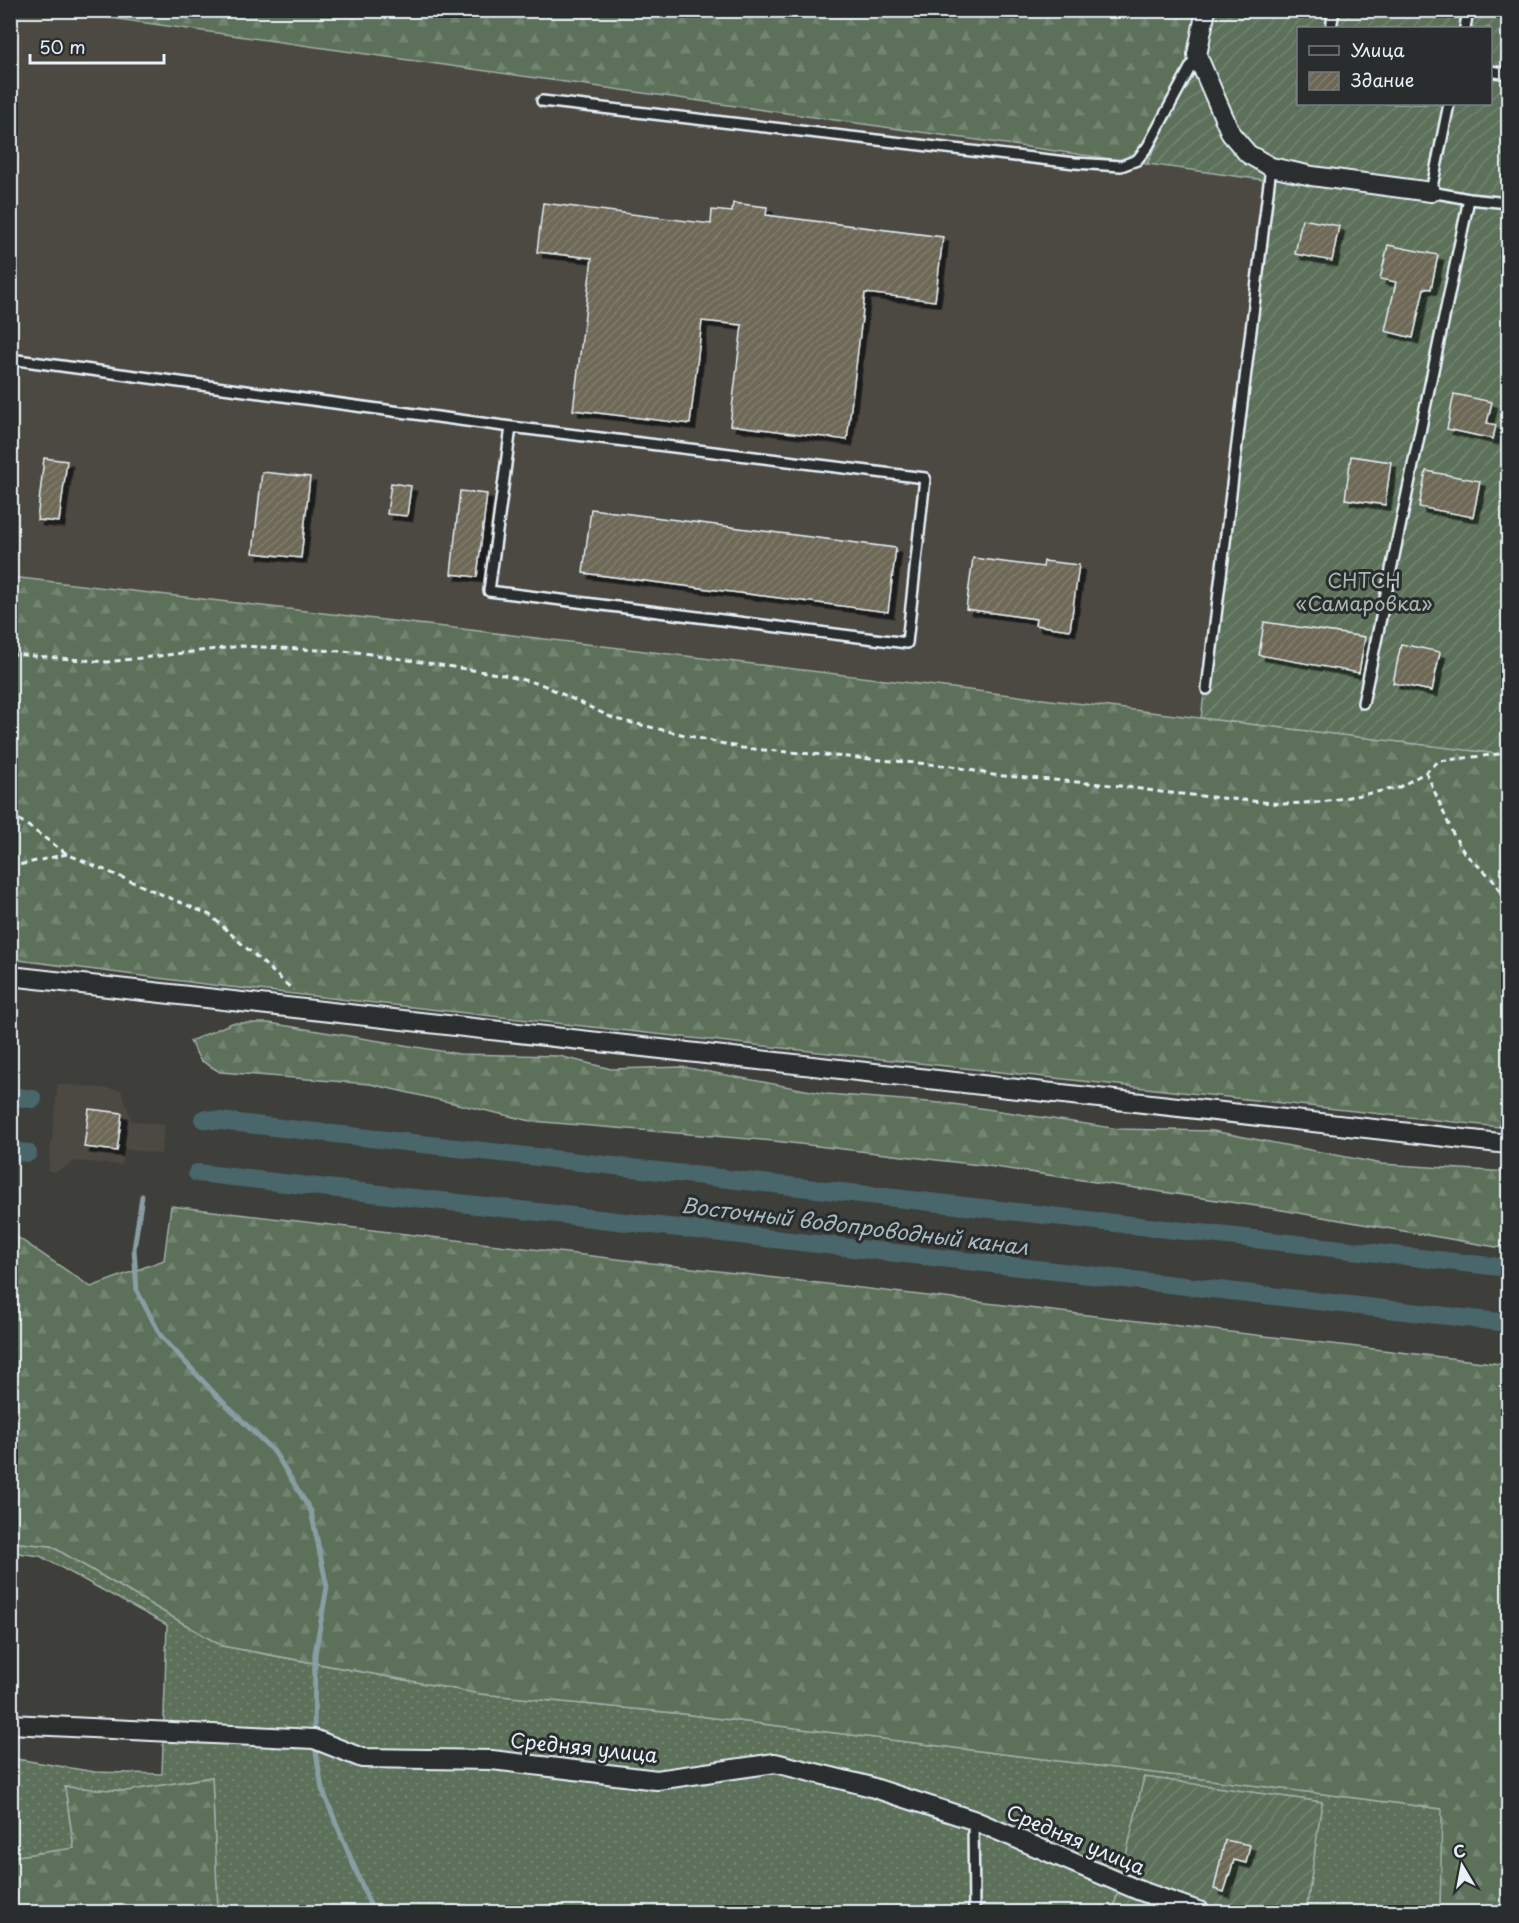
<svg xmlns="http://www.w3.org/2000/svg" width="1519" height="1923" font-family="'Playpen Sans',sans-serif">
<defs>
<pattern id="grass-dots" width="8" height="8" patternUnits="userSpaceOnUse" patternTransform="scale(1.5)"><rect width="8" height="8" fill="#5b705a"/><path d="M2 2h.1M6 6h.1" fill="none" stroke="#738572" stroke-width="1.8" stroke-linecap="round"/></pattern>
<pattern id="forest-firs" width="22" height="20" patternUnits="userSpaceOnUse" patternTransform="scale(1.5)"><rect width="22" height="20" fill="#5b705a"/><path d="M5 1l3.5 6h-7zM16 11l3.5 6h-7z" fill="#738572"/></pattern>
<pattern id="garden-furrows" width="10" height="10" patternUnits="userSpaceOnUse" patternTransform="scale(1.5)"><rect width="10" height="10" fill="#5b705a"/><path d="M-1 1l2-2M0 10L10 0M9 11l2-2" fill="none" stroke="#738572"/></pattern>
<pattern id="building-hatch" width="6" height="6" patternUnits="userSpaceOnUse" patternTransform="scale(1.5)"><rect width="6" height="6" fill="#6e6757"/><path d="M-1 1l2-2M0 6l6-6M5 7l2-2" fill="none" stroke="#837d70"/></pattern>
<filter id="shadow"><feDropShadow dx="5.5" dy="5.5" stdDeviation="0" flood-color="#0009"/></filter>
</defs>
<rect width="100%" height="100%" fill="#3e3e3a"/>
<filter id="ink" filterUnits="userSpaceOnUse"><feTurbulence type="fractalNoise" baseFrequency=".0167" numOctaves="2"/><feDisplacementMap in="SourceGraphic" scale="12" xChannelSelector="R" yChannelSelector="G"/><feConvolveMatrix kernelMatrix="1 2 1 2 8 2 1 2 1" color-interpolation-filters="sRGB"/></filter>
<g filter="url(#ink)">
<g fill="#4c4a43">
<polygon points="11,11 61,11 1271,181 1201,718 462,629 11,577"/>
<polygon points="58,1084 121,1090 132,1121 165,1125 161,1154 125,1149 122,1165 76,1161 56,1172 48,1171"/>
</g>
<polygon fill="url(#grass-dots)" stroke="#a2b0a9" stroke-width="1.5" points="11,1542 51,1546 222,1646 481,1694 675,1713 1443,1809 1440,1912 1306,1912 1322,1802 1144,1777 1113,1912 218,1912 212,1777 127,1791 65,1787 74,1849 11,1857 10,1758 95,1772 162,1774 167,1625 40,1556 11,1552"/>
<g fill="url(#forest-firs)" stroke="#a2b0a9" stroke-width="1.5">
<polygon points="61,11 1202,11 1185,87 1147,164"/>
<polygon points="11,577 462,629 1508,755 1508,1128 212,985 11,959"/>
<polygon points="232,1023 269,1023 459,1054 559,1056 611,1069 683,1067 827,1094 953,1104 1119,1129 1213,1131 1382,1164 1508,1172 1508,1249 1270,1208 988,1166 774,1141 531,1121 370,1084 220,1072 200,1060 190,1041"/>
<polygon points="171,1206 1508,1365 1508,1912 1440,1912 1442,1809 675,1713 481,1694 222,1646 51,1546 11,1542 11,1233 91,1287 164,1260"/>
<polygon points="212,1777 218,1912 12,1912 11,1857 74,1848 65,1787 127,1791"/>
</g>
<g fill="url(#garden-furrows)" stroke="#a2b0a9" stroke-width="1.5" fill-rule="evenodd">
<path d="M 1202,11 L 1508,11 L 1508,755 L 1201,718 L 1271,181 L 1147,164 L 1185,87 ZM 1298,28 L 1490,28 L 1490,104 L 1298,104 Z"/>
<polygon points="1144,1777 1322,1802 1306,1912 1113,1912"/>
</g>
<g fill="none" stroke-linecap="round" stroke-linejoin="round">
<polyline stroke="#889ea3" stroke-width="5" points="142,1196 134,1249 137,1291 161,1336 214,1393 275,1453 311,1511 327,1587 315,1654 314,1739 322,1789 373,1912"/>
<g stroke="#48666a" stroke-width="18">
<polyline points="10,1096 33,1099"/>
<polyline points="203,1119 1508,1268"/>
<polyline points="10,1151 28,1153"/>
<polyline points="197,1173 1508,1323"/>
</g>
</g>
<g fill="url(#building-hatch)" stroke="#e8f1f8" stroke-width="1.5" filter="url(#shadow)">
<polygon points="543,203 711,224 712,210 732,212 733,203 767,207 766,215 943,237 935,301 865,293 847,440 730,425 742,325 702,321 690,424 573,410 592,258 537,252"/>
<polygon points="1302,219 1339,226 1332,261 1295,254"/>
<polygon points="1388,245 1438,255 1431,289 1424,288 1413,338 1385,331 1396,282 1380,279"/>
<polygon points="1454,394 1492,402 1487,423 1496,425 1493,439 1447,429"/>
<polygon points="1351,456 1391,462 1385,505 1345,499"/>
<polygon points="44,458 67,461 59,522 37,520"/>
<polygon points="1426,471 1480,481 1473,517 1419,507"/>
<polygon points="262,472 310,477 301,558 253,553"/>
<polygon points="391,483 411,486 407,516 387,514"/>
<polygon points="460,491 487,494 477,577 451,574"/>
<polygon points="591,509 896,548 888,612 583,573"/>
<polygon points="973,558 1043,567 1044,561 1079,565 1070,630 1035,625 1036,619 966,609"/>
<polygon points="1264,622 1365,637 1359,673 1259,655"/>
<polygon points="1401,644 1440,652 1432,691 1393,683"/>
<polygon points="89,1109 122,1113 117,1151 84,1147"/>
<polygon points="1225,1840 1250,1845 1246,1863 1234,1860 1224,1892 1214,1889"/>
</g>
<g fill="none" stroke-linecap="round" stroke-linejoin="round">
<defs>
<g id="lane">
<polyline points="1331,28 1334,10"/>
<polyline points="1465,28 1468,10"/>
<polyline points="1490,71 1508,74"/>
<polyline points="542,101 1075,163 1121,166 1137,160 1148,146 1197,55"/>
<polyline points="1449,104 1431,192 1469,199 1508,203"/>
<polyline points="10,359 511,427 925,478 907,643 489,591 511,427"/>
<polyline points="1207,689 1271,167"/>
<polyline points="1363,703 1469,199"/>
<polyline points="973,1820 974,1912"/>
</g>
<g id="street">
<polyline points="1206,10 1197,55 1231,134 1248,154 1271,167 1312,176 1431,192"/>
<polyline points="10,976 1508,1144"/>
<polyline points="10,1724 314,1739 362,1758 492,1760 657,1780 775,1763 868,1786 973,1820 1138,1890 1201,1912"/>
</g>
</defs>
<use href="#lane" stroke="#e8f1f8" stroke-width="14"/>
<use href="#street" stroke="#e8f1f8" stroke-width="22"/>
<g stroke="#e8f1f8" stroke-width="3" stroke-dasharray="6 4.5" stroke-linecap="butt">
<polyline points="10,654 107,662 242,646 357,652 504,675 543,685 615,719 742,748 952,766 993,775 1113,785 1161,792 1282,804 1322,802 1398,788 1426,772 1439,761 1508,753"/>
<polyline points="1426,772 1453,834 1465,854 1492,878 1508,904"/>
<polyline points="10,813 67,854"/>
<polyline points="10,867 67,854 210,915 293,990"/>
<polyline points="1508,990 1504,1000 1508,1032"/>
<polyline points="1500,1127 1508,1069"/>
</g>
<use href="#lane" stroke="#2a2d2e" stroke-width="9"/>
<use href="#street" stroke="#2a2d2e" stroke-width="18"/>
</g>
</g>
<g text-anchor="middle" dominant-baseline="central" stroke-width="6" stroke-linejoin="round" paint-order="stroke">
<g font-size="20" fill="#a9b7b1" stroke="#2a2d2e">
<text x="1364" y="580">СНТСН<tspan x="1364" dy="23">«Самаровка»</tspan></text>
</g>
<g font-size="20" fill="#e8f1f8" stroke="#2a2d2e">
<text transform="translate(584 1747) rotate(6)">Средняя улица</text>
<text transform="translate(1076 1839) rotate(23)">Средняя улица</text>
</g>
<g font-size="21" font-style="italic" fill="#a8b9bf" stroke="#2a2d2e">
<text transform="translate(855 1225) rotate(7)">Восточный водопроводный канал</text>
</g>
</g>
<rect width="1519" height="1923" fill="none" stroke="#2a2d2e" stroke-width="36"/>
<rect x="18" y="18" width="1483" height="1887" fill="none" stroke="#e8f1f8" stroke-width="2" filter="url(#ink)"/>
<rect x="1297" y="27" width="195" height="78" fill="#2a2d2e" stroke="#767b7f" stroke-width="1.5"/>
<rect x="1309" y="46" width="30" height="9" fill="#2a2d2e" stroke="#767b7f" stroke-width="1.5"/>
<text x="1351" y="57" font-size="18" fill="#e8f1f8">Улица</text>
<rect x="1309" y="72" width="30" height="18" fill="url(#building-hatch)" stroke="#767b7f" stroke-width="1.5"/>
<text x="1351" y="87" font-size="18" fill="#e8f1f8">Здание</text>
<g transform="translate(1462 1866) rotate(350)" stroke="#2a2d2e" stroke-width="4.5" paint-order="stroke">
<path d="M0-4.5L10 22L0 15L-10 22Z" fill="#e8f1f8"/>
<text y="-9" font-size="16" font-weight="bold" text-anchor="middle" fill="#e8f1f8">С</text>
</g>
<path d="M30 54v9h134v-9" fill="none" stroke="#e8f1f8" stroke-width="3"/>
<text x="39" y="54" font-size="18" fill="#e8f1f8" stroke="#2a2d2e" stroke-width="4.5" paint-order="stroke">50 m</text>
</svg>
